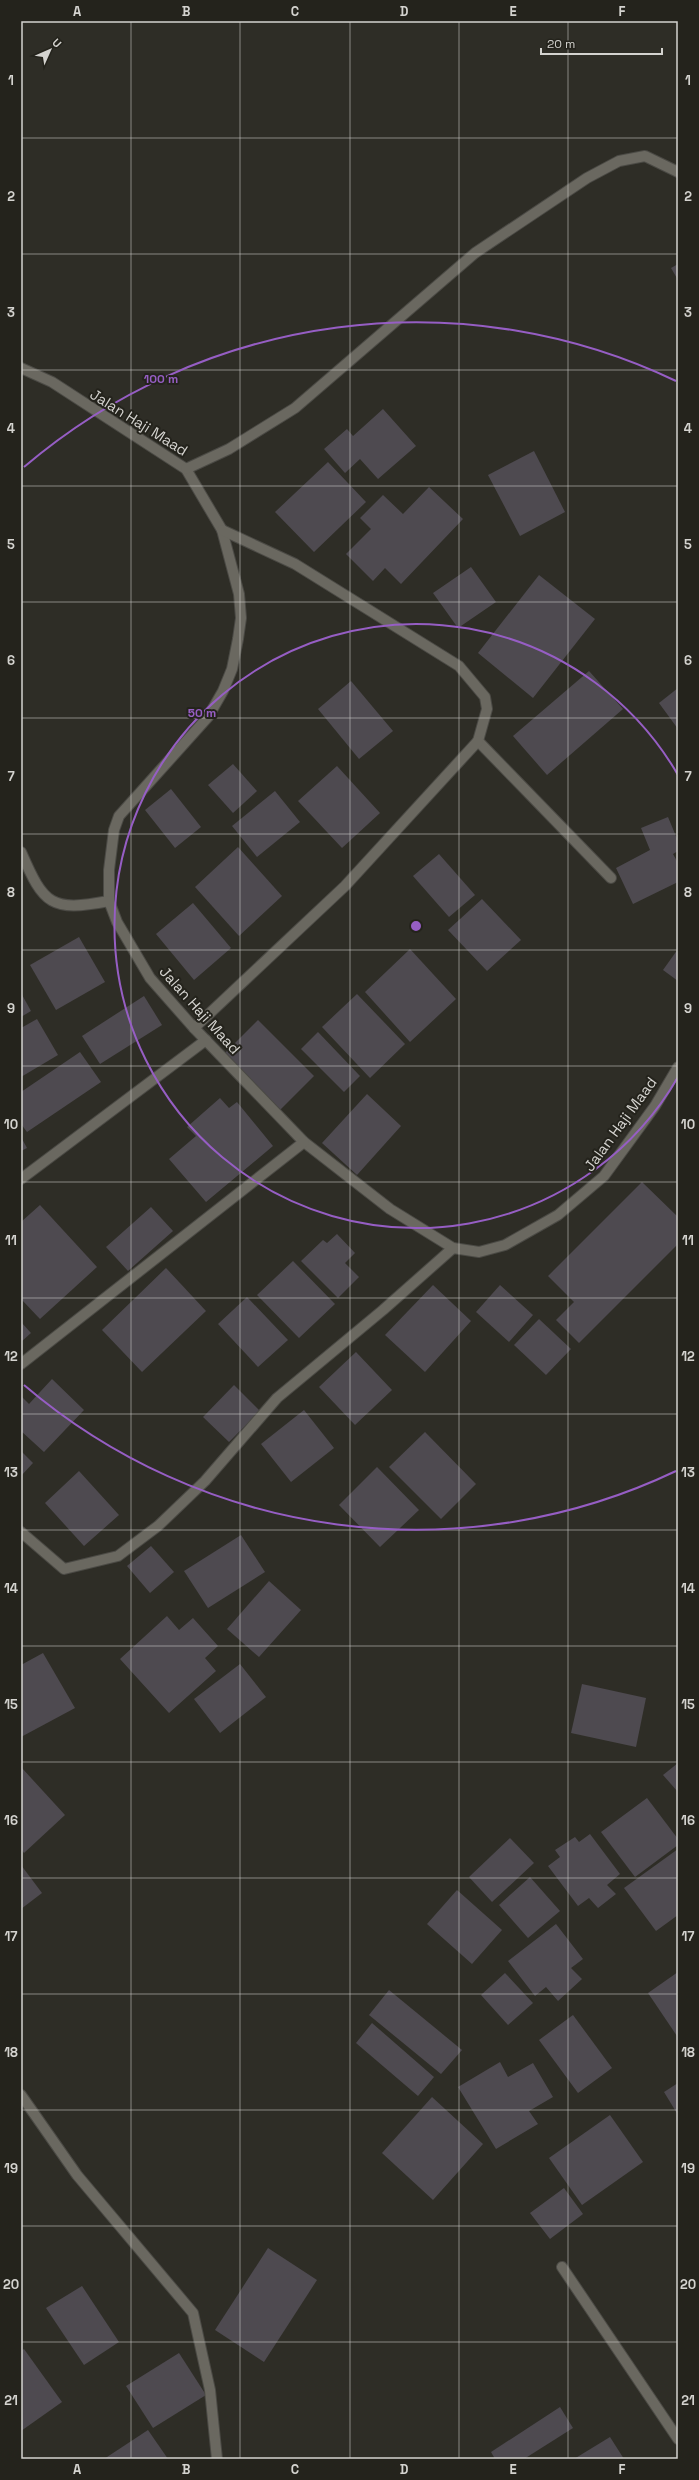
<svg xmlns="http://www.w3.org/2000/svg" width="699" height="2480" font-family="'Space Grotesk',sans-serif">
<rect width="100%" height="100%" fill="#2e2d26"/>
<g fill="#4e4a50">
<polygon points="678,264 678,280 671,268"/>
<polygon points="383,409 416,446 378,479 360,459 345,473 324,449 347,429 353,436"/>
<polygon points="534,451 565,512 520,536 488,475"/>
<polygon points="328,462 366,502 314,552 275,512"/>
<polygon points="429,487 463,519 401,584 385,568 373,581 346,554 371,529 360,518 383,495 403,514"/>
<polygon points="471,567 496,602 458,628 433,593"/>
<polygon points="539,575 595,619 533,698 478,653"/>
<polygon points="589,671 623,709 547,775 513,736"/>
<polygon points="351,681 393,731 359,759 318,709"/>
<polygon points="678,688 678,729 659,703"/>
<polygon points="233,764 257,791 233,813 208,785"/>
<polygon points="337,766 380,813 342,848 298,801"/>
<polygon points="171,789 201,827 175,848 145,810"/>
<polygon points="275,791 300,822 257,857 232,826"/>
<polygon points="668,817 678,841 678,851 673,854 678,863 678,882 633,904 616,868 650,850 641,828"/>
<polygon points="238,847 282,896 239,936 195,887"/>
<polygon points="439,854 475,895 449,917 413,876"/>
<polygon points="482,899 521,940 487,971 448,930"/>
<polygon points="193,903 231,948 194,980 156,934"/>
<polygon points="79,937 105,982 56,1010 30,965"/>
<polygon points="410,949 456,999 410,1042 365,992"/>
<polygon points="678,949 678,981 663,970"/>
<polygon points="21,993 31,1011 21,1017"/>
<polygon points="357,994 405,1044 370,1078 322,1027"/>
<polygon points="144,996 162,1025 100,1064 82,1036"/>
<polygon points="37,1019 58,1055 21,1077 21,1028"/>
<polygon points="258,1020 314,1076 279,1111 223,1055"/>
<polygon points="318,1032 360,1076 344,1092 301,1049"/>
<polygon points="80,1052 101,1082 27,1132 21,1124 21,1092"/>
<polygon points="367,1094 401,1126 357,1175 322,1143"/>
<polygon points="220,1098 229,1108 237,1102 273,1146 206,1202 169,1159 196,1136 187,1127"/>
<polygon points="21,1137 27,1148 21,1151"/>
<polygon points="642,1182 678,1217 678,1244 579,1343 556,1320 574,1302 548,1276"/>
<polygon points="40,1205 97,1267 40,1319 21,1299 21,1222"/>
<polygon points="151,1207 173,1231 128,1271 106,1247"/>
<polygon points="337,1234 355,1253 345,1263 359,1277 338,1298 301,1261 323,1240 327,1243"/>
<polygon points="293,1261 335,1304 299,1338 257,1295"/>
<polygon points="166,1268 206,1311 142,1372 102,1330"/>
<polygon points="433,1285 471,1321 425,1372 385,1335"/>
<polygon points="500,1285 533,1315 509,1342 476,1312"/>
<polygon points="247,1297 288,1340 258,1367 218,1324"/>
<polygon points="539,1319 571,1349 546,1375 514,1345"/>
<polygon points="21,1322 31,1333 21,1342"/>
<polygon points="356,1352 392,1390 355,1425 319,1387"/>
<polygon points="52,1379 84,1410 44,1452 21,1431 21,1396 29,1404"/>
<polygon points="234,1385 260,1411 229,1442 203,1417"/>
<polygon points="304,1410 334,1448 291,1482 261,1444"/>
<polygon points="425,1432 476,1484 441,1519 389,1467"/>
<polygon points="21,1451 33,1463 21,1476"/>
<polygon points="377,1467 419,1510 380,1547 339,1505"/>
<polygon points="79,1471 119,1515 84,1546 45,1503"/>
<polygon points="241,1535 265,1572 208,1608 184,1571"/>
<polygon points="151,1546 174,1572 150,1593 127,1566"/>
<polygon points="269,1581 301,1610 259,1657 227,1629"/>
<polygon points="167,1616 179,1630 193,1618 218,1646 205,1658 216,1671 169,1713 120,1659"/>
<polygon points="43,1653 75,1708 21,1737 21,1665"/>
<polygon points="240,1664 266,1697 220,1733 194,1699"/>
<polygon points="582,1684 646,1698 636,1747 571,1733"/>
<polygon points="678,1763 678,1792 663,1775"/>
<polygon points="21,1767 65,1815 24,1853 21,1849"/>
<polygon points="647,1798 678,1839 678,1845 635,1877 601,1832"/>
<polygon points="590,1834 620,1874 607,1885 616,1894 598,1908 589,1898 578,1906 548,1866 560,1857 555,1850 575,1837 579,1842"/>
<polygon points="510,1838 534,1863 492,1902 469,1877"/>
<polygon points="678,1849 678,1915 656,1931 624,1888"/>
<polygon points="21,1865 42,1893 21,1909"/>
<polygon points="530,1877 560,1911 528,1938 499,1905"/>
<polygon points="457,1890 502,1930 472,1964 427,1924"/>
<polygon points="556,1924 583,1959 571,1968 582,1979 558,2001 546,1987 535,1996 508,1961"/>
<polygon points="678,1972 678,2035 677,2036 648,1993"/>
<polygon points="505,1973 533,2003 508,2025 481,1995"/>
<polygon points="389,1990 462,2050 441,2074 369,2015"/>
<polygon points="573,2015 612,2068 578,2093 539,2040"/>
<polygon points="372,2023 434,2077 418,2096 356,2043"/>
<polygon points="500,2062 508,2077 533,2063 553,2097 529,2111 538,2124 496,2149 458,2087"/>
<polygon points="678,2083 678,2115 664,2092"/>
<polygon points="432,2097 483,2144 433,2200 382,2153"/>
<polygon points="610,2115 643,2162 582,2205 549,2158"/>
<polygon points="564,2188 583,2214 550,2239 530,2213"/>
<polygon points="268,2248 317,2280 264,2362 215,2330"/>
<polygon points="82,2286 119,2342 84,2365 46,2308"/>
<polygon points="24,2349 62,2402 21,2431 21,2351"/>
<polygon points="179,2353 206,2395 153,2428 126,2386"/>
<polygon points="560,2407 573,2428 524,2459 495,2459 491,2452"/>
<polygon points="148,2430 168,2459 104,2459"/>
<polygon points="610,2437 624,2459 574,2459"/>
</g>
<g fill="none" stroke-linecap="round" stroke-linejoin="round">
<defs>
<g id="street">
<polyline points="21,368 52,382 186,469 222,530 239,594 241,618 238,639 232,669 223,691 208,717 119,816 114,830 109,870 109,901 117,922 150,978 194,1028 304,1142 390,1209 453,1248 479,1252 505,1245 558,1215 604,1176 655,1106 678,1067"/>
<polyline points="186,469 229,449 295,408 475,253 587,178 619,161 645,156 678,172"/>
<polyline points="222,530 295,564 459,666 485,697 487,709 478,741 611,878"/>
<path d="M 21,852 C 44,905 51,912 109,901"/>
<polyline points="194,1028 345,886 478,741"/>
<polyline points="21,1179 206,1040"/>
<polyline points="21,1364 304,1142"/>
<polyline points="21,1532 64,1569 118,1556 158,1526 205,1481 277,1398 383,1310 453,1248"/>
<polyline points="21,2095 77,2175 193,2313 210,2390 217,2459"/>
<polyline points="562,2267 678,2439"/>
</g>
</defs>
<use href="#street" stroke="#4b4a45" stroke-width="12"/>
<use href="#street" stroke="#6a6860" stroke-width="10"/>
</g>
<path fill="none" stroke="#d4d3cf" stroke-width="1" stroke-opacity="0.55" d="M 131,21 L 131,2459M 240,21 L 240,2459M 350,21 L 350,2459M 459,21 L 459,2459M 568,21 L 568,2459M 21,138 L 678,138M 21,254 L 678,254M 21,370 L 678,370M 21,486 L 678,486M 21,602 L 678,602M 21,718 L 678,718M 21,834 L 678,834M 21,950 L 678,950M 21,1066 L 678,1066M 21,1182 L 678,1182M 21,1298 L 678,1298M 21,1414 L 678,1414M 21,1530 L 678,1530M 21,1646 L 678,1646M 21,1762 L 678,1762M 21,1878 L 678,1878M 21,1994 L 678,1994M 21,2110 L 678,2110M 21,2226 L 678,2226M 21,2342 L 678,2342"/>
<g fill="none" stroke="#965ec4" stroke-width="2">
<path d="M678 1077A302 302 0 1 1 678 775"/>
<path d="M676 1471A604 604 0 0 1 24 1385M24 467A604 604 0 0 1 676 381"/>
</g>
<g text-anchor="middle" dominant-baseline="central" stroke-width="4" stroke-linejoin="round" paint-order="stroke">
<g font-size="15" fill="#d4d3cf" stroke="#24231c">
<text transform="translate(139 422) rotate(32)">Jalan Haji Maad</text>
<text transform="translate(200 1010) rotate(48)">Jalan Haji Maad</text>
<text transform="translate(620 1124) rotate(-54)">Jalan Haji Maad</text>
</g>
</g>
<circle cx="416" cy="926" r="6" fill="#965ec4" stroke="#24231c" stroke-width="2"/>
<g font-size="12" text-anchor="middle" font-weight="bold" fill="#965ec4" stroke="#24231c" stroke-width="4" stroke-linejoin="round" paint-order="stroke">
<text x="161" y="383">100 m</text>
<text x="202" y="717">50 m</text>
</g>
<rect width="699" height="2480" fill="none" stroke="#24231c" stroke-width="44"/>
<g transform="translate(50 50) rotate(45)" stroke="#24231c" stroke-width="3" paint-order="stroke">
<path d="M0-3L7 15L0 10L-7 15Z" fill="#d4d3cf"/>
<text y="-6" font-size="11" font-weight="bold" text-anchor="middle" fill="#d4d3cf">U</text>
</g>
<path d="M541 48v6h121v-6" fill="none" stroke="#d4d3cf" stroke-width="2"/>
<text x="547" y="48" font-size="12" fill="#d4d3cf" stroke="#24231c" stroke-width="3" paint-order="stroke">20 m</text>
<rect x="22" y="22" width="655" height="2436" fill="none" stroke="#d4d3cf" stroke-width="1.5"/>
<g font-size="13" text-anchor="middle" font-weight="bold" fill="#d4d3cf">
<text x="77" y="16">A</text>
<text x="186" y="16">B</text>
<text x="295" y="16">C</text>
<text x="404" y="16">D</text>
<text x="513" y="16">E</text>
<text x="622" y="16">F</text>
<text x="11" y="85">1</text>
<text x="688" y="85">1</text>
<text x="11" y="201">2</text>
<text x="688" y="201">2</text>
<text x="11" y="317">3</text>
<text x="688" y="317">3</text>
<text x="11" y="433">4</text>
<text x="688" y="433">4</text>
<text x="11" y="549">5</text>
<text x="688" y="549">5</text>
<text x="11" y="665">6</text>
<text x="688" y="665">6</text>
<text x="11" y="781">7</text>
<text x="688" y="781">7</text>
<text x="11" y="897">8</text>
<text x="688" y="897">8</text>
<text x="11" y="1013">9</text>
<text x="688" y="1013">9</text>
<text x="11" y="1129">10</text>
<text x="688" y="1129">10</text>
<text x="11" y="1245">11</text>
<text x="688" y="1245">11</text>
<text x="11" y="1361">12</text>
<text x="688" y="1361">12</text>
<text x="11" y="1477">13</text>
<text x="688" y="1477">13</text>
<text x="11" y="1593">14</text>
<text x="688" y="1593">14</text>
<text x="11" y="1709">15</text>
<text x="688" y="1709">15</text>
<text x="11" y="1825">16</text>
<text x="688" y="1825">16</text>
<text x="11" y="1941">17</text>
<text x="688" y="1941">17</text>
<text x="11" y="2057">18</text>
<text x="688" y="2057">18</text>
<text x="11" y="2173">19</text>
<text x="688" y="2173">19</text>
<text x="11" y="2289">20</text>
<text x="688" y="2289">20</text>
<text x="11" y="2405">21</text>
<text x="688" y="2405">21</text>
<text x="77" y="2474">A</text>
<text x="186" y="2474">B</text>
<text x="295" y="2474">C</text>
<text x="404" y="2474">D</text>
<text x="513" y="2474">E</text>
<text x="622" y="2474">F</text>
</g>
</svg>
